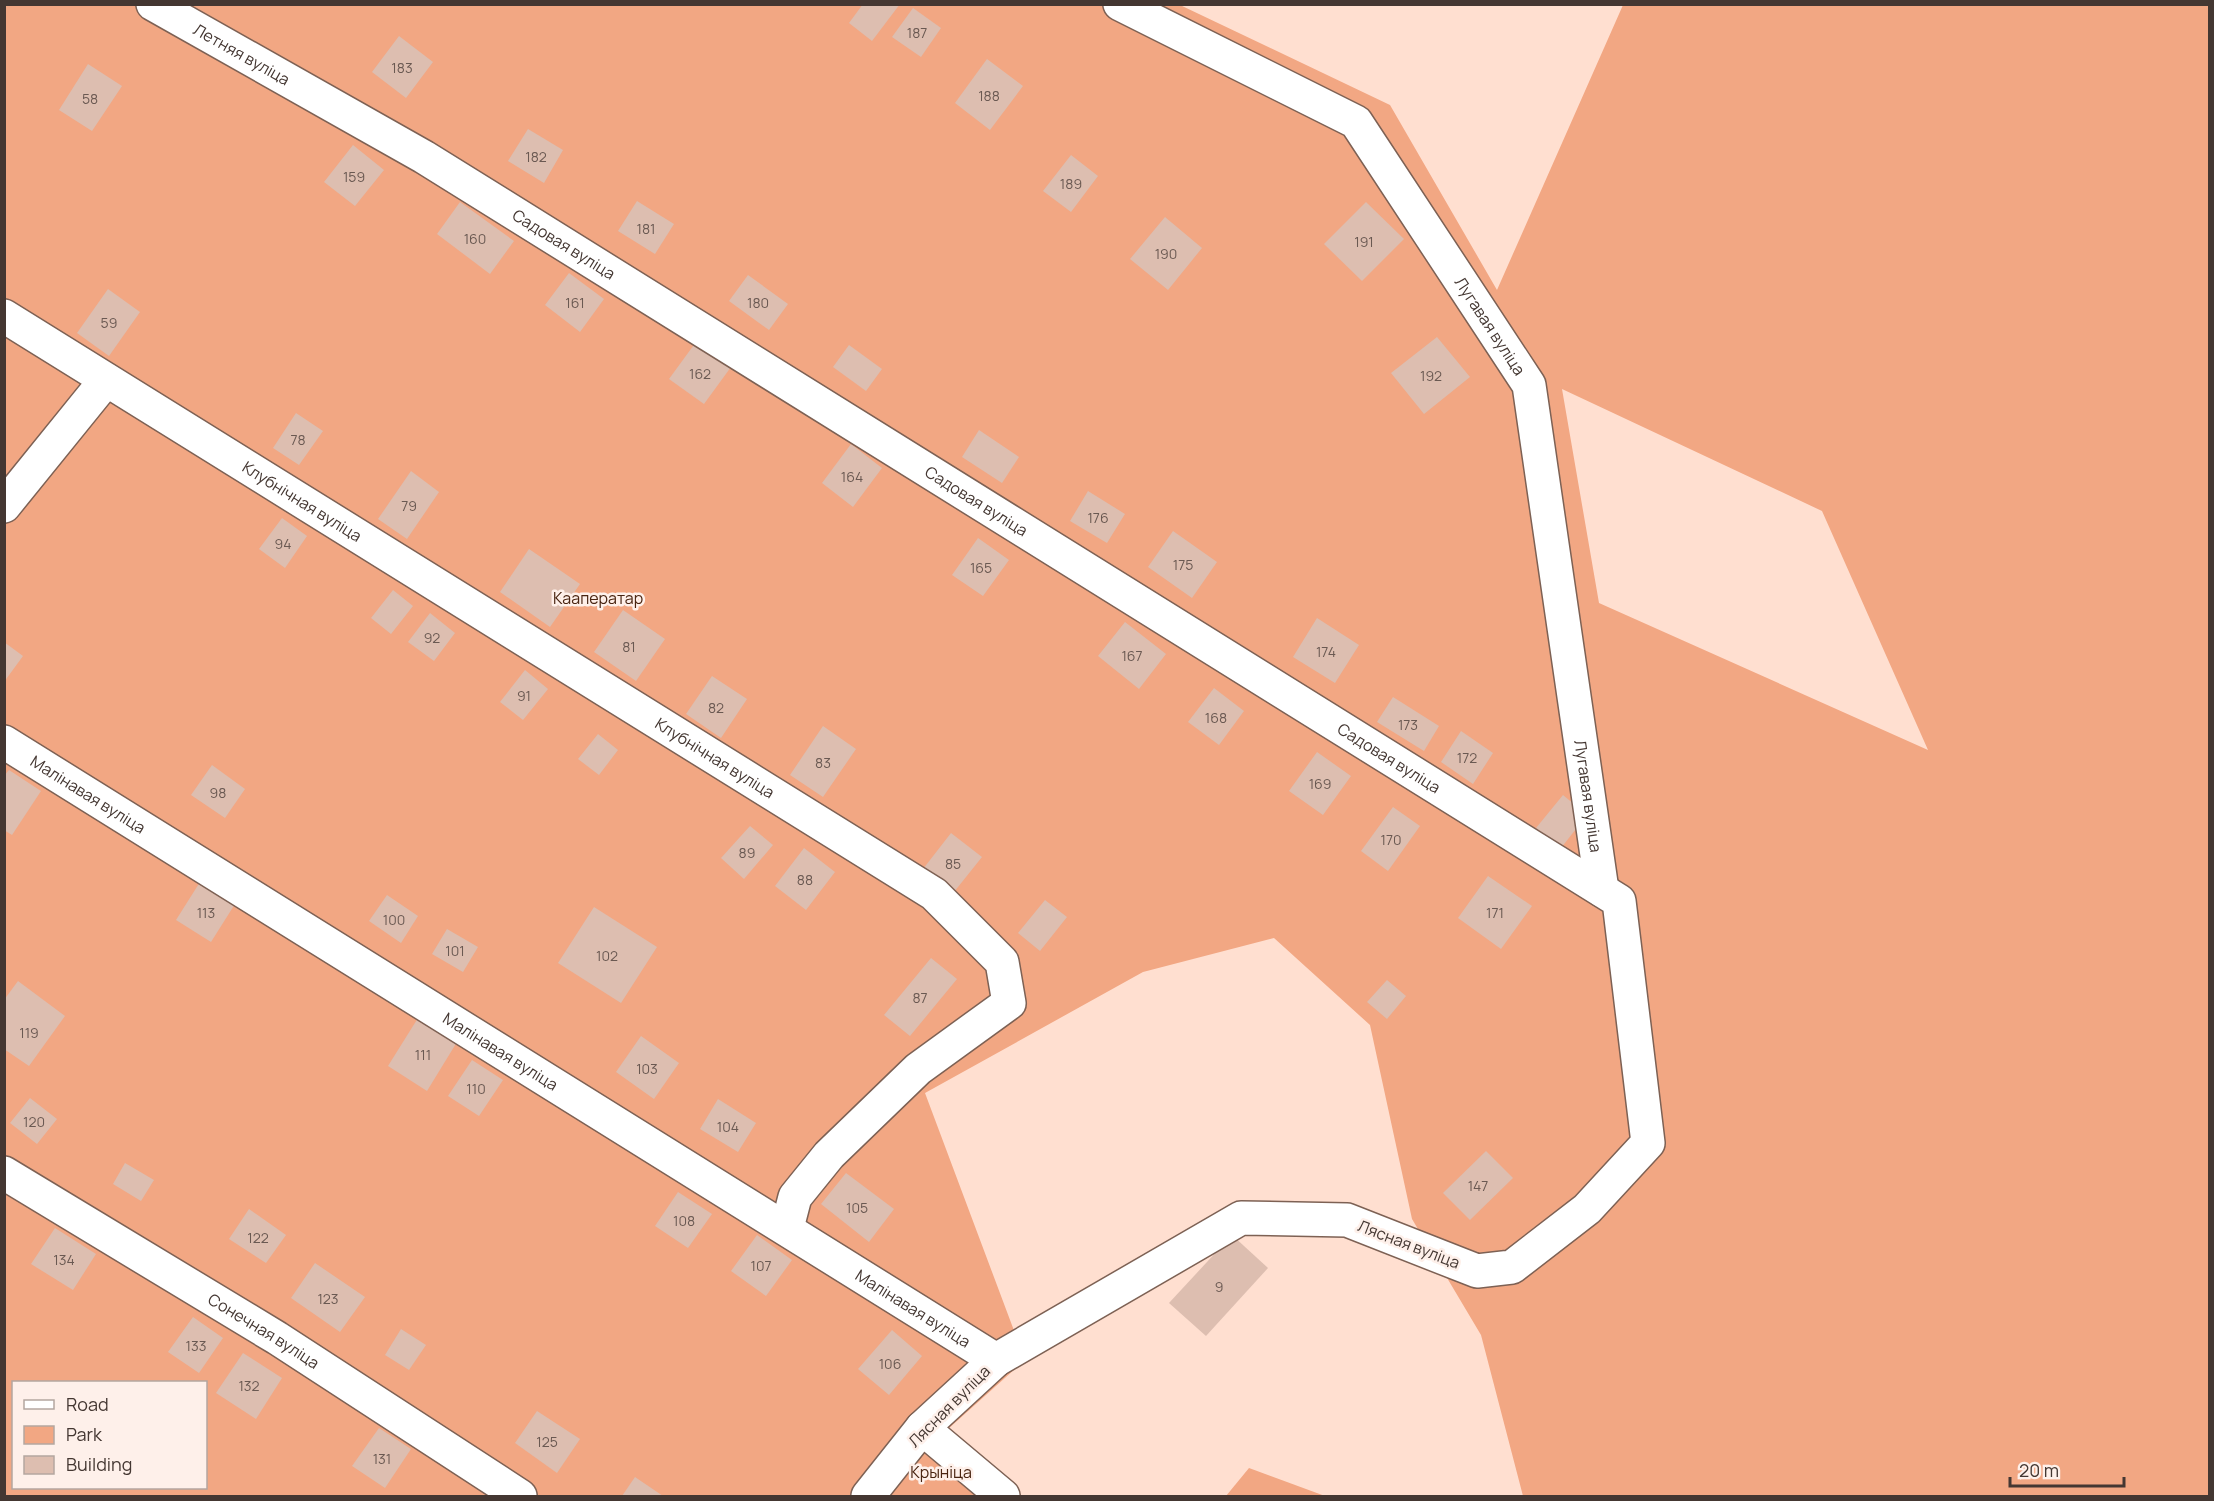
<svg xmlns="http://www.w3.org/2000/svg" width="2214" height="1501" font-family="Manrope,sans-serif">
<rect width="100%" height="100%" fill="#ffdfd0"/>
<g fill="#f2a783" fill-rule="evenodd">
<path d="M 5,5 L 1180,5 L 1390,105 L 1497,290 L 1623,5 L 2209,5 L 2209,1496 L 1523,1496 L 1481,1335 L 1412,1219 L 1370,1025 L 1274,938 L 1143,972 L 925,1093 L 1025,1360 L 938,1438 L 1014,1496 L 5,1496 ZM 1562,389 L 1822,511 L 1928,750 L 1599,603 ZM 14,1382 L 206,1382 L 206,1488 L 14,1488 Z"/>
<polygon points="1249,1468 1325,1496 1226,1496"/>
</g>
<g fill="#ddbeb0">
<polygon points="863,4 900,4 872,41 849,23"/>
<polygon points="913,8 941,28 921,57 892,37"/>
<polygon points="399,36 433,62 406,98 372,72"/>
<polygon points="987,59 1023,86 990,130 955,103"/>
<polygon points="88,64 122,86 92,131 59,110"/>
<polygon points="528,129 563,150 544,183 508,161"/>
<polygon points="353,145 384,170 355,206 324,182"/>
<polygon points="1071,155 1098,176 1071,212 1043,191"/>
<polygon points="637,201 674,224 655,254 618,231"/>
<polygon points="460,202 514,241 490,274 437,234"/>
<polygon points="1366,202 1404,239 1362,281 1324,244"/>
<polygon points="1165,217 1202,248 1168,290 1130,259"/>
<polygon points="569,273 604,299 580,332 545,305"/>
<polygon points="748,275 788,304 769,330 729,301"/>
<polygon points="108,289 140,312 109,356 77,333"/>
<polygon points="1437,337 1470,377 1424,414 1391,373"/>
<polygon points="696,342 731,367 704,404 669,379"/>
<polygon points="849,345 882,369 866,391 833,367"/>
<polygon points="296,413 323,431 299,465 273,448"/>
<polygon points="979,430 1019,457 1002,483 962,457"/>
<polygon points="851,444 882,468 853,507 822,483"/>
<polygon points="411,471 439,492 407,539 378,519"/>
<polygon points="1088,491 1125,514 1107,543 1070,521"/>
<polygon points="282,518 307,536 285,568 259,549"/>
<polygon points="1173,531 1217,562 1192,598 1148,567"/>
<polygon points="978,538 1009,560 983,596 952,575"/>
<polygon points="529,549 580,584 550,627 500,592"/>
<polygon points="393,590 413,606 391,634 371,618"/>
<polygon points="623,610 665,639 636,681 594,652"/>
<polygon points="430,613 455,633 434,661 408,642"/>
<polygon points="1317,618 1359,645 1335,683 1293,657"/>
<polygon points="1125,622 1166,654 1139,689 1098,656"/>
<polygon points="4,642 23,656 4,682"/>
<polygon points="525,670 548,689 523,720 500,702"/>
<polygon points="712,676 747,699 721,738 686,714"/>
<polygon points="1214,688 1244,711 1219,745 1188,722"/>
<polygon points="1393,697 1439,726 1424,751 1377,722"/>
<polygon points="823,726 856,749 823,797 790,775"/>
<polygon points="1461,731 1493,753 1473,784 1441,762"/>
<polygon points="598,734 618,750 599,775 578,759"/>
<polygon points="1317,752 1351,776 1323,815 1289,791"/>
<polygon points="212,765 245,789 225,818 191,795"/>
<polygon points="9,770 41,791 12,835 4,830 4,776"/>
<polygon points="1563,795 1587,815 1561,848 1536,828"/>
<polygon points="1393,807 1420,826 1388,871 1361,851"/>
<polygon points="750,826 773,845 744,879 721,858"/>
<polygon points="951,833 982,857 954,892 923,869"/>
<polygon points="804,848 835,872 806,910 775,886"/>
<polygon points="1488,876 1532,906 1501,949 1458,918"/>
<polygon points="200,882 235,904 211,942 176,920"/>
<polygon points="387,895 418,916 401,943 369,921"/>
<polygon points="1045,900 1067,917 1040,951 1018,933"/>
<polygon points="594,907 657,947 621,1003 558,963"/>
<polygon points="447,929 478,947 463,972 432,954"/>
<polygon points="931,958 957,979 910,1036 884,1015"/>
<polygon points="1387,980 1406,996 1387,1019 1367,1002"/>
<polygon points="18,981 65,1016 29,1066 4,1049 4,1000"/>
<polygon points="418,1018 457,1042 427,1091 388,1066"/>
<polygon points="641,1036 679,1063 654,1099 616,1072"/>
<polygon points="472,1060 503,1080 479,1116 448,1096"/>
<polygon points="30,1098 57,1119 37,1144 10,1123"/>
<polygon points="718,1099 756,1123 738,1152 700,1129"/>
<polygon points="1486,1151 1513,1178 1470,1220 1443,1193"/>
<polygon points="125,1163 154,1180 141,1201 113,1184"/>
<polygon points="846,1173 894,1209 869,1242 821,1204"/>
<polygon points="678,1192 712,1214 688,1248 655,1226"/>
<polygon points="249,1209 286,1235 266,1263 229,1239"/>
<polygon points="55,1228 96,1254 73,1290 31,1264"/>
<polygon points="757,1235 792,1260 766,1296 731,1271"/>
<polygon points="1232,1235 1268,1268 1206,1336 1169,1303"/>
<polygon points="315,1263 365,1297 340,1332 291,1298"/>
<polygon points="193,1317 223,1338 199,1373 168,1352"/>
<polygon points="401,1329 426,1345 409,1370 385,1355"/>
<polygon points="892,1330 922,1356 889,1395 858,1369"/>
<polygon points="243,1353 282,1378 256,1419 216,1393"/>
<polygon points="537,1411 580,1439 557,1473 515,1443"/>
<polygon points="379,1428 411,1449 385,1488 352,1466"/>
<polygon points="635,1477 663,1496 622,1496"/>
</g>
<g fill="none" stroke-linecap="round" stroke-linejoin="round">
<defs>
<g id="street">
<path id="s1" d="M 153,4 L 424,157 L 1619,901 L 1648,1143 L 1587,1209 L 1512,1267 L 1477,1271 L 1347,1220 L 1241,1218 L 996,1360 L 922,1428 L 868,1496"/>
<path id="s2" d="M 1120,4 L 1356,122 L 1529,385 L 1602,890"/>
<path id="s3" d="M 4,316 L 934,894 L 1002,962 L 1009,1003 L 918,1069 L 829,1155 L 795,1197 L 787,1228"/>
<polyline points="4,506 106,380"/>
<path id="s4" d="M 4,742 L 996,1360"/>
<path id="s5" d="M 4,1173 L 277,1338 L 520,1496"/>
<polyline points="922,1428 1003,1496"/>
</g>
</defs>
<use href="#street" stroke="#7d6154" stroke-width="36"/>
<use href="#street" stroke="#fff" stroke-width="33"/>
</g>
<g text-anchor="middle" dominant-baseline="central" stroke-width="5" stroke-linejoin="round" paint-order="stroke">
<g font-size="14" fill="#6a5952">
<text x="917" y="32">187</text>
<text x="402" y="67">183</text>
<text x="989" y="95">188</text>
<text x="90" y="98">58</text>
<text x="536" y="156">182</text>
<text x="354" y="176">159</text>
<text x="1071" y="183">189</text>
<text x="646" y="228">181</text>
<text x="475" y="238">160</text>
<text x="1364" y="241">191</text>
<text x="1166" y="253">190</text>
<text x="575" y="302">161</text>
<text x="758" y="302">180</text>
<text x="109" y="322">59</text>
<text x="700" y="373">162</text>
<text x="1431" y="375">192</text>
<text x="298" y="439">78</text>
<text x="852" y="476">164</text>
<text x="409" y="505">79</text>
<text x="1098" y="517">176</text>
<text x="283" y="543">94</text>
<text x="1183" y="564">175</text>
<text x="981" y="567">165</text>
<text x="432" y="637">92</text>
<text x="629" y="646">81</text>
<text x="1326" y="651">174</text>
<text x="1132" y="655">167</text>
<text x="524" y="695">91</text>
<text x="716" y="707">82</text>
<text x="1216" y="717">168</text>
<text x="1408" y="724">173</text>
<text x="1467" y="757">172</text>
<text x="823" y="762">83</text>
<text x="1320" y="783">169</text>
<text x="218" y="792">98</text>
<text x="1391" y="839">170</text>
<text x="747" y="852">89</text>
<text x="953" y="863">85</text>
<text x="805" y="879">88</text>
<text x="206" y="912">113</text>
<text x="1495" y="912">171</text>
<text x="394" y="919">100</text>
<text x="455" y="950">101</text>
<text x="607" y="955">102</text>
<text x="920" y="997">87</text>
<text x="29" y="1032">119</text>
<text x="423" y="1054">111</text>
<text x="647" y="1068">103</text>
<text x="476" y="1088">110</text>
<text x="34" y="1121">120</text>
<text x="728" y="1126">104</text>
<text x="1478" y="1185">147</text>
<text x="857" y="1207">105</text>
<text x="684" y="1220">108</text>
<text x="258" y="1237">122</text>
<text x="64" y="1259">134</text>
<text x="761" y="1265">107</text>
<text x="1219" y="1286">9</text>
<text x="328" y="1298">123</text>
<text x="196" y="1345">133</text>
<text x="890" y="1363">106</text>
<text x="249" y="1385">132</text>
<text x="547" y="1441">125</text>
<text x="382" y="1458">131</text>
</g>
<g font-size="16" fill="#443732" stroke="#fef0ea">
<text stroke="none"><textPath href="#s1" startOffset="102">Летняя вуліца</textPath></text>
<text stroke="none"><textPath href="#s1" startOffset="476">Садовая вуліца</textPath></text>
<text stroke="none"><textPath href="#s2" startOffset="508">Лугавая вуліца</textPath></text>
<text stroke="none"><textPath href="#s1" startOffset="962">Садовая вуліца</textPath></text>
<text stroke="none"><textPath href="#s3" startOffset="351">Клубнічная вуліца</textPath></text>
<text stroke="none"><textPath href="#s1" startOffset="1448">Садовая вуліца</textPath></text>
<text stroke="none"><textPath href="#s3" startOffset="837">Клубнічная вуліца</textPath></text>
<text stroke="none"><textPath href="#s4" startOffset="99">Малінавая вуліца</textPath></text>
<text stroke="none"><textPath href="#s2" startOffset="994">Лугавая вуліца</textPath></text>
<text stroke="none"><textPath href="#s4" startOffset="585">Малінавая вуліца</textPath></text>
<text transform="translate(1409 1244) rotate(21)">Лясная вуліца</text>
<text stroke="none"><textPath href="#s4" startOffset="1071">Малінавая вуліца</textPath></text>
<text stroke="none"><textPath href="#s5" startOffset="304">Сонечная вуліца</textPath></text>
<text transform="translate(949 1406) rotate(-45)">Лясная вуліца</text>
</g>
<g font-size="16" fill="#492411" stroke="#fef0ea">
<text x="598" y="598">Кааператар</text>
<text x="941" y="1472">Крыніца</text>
</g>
</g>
<rect width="2214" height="1501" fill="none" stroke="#443732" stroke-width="12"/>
<rect x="12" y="1381" width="195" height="108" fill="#fef0ea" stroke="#b4a6a0" stroke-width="1.5"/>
<rect x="24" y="1400" width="30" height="9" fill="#ffffff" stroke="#b4a6a0" stroke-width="1.5"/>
<text x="66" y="1411" font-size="18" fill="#443732">Road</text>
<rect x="24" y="1426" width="30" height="18" fill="#f2a783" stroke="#b4a6a0" stroke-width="1.5"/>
<text x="66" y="1441" font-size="18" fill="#443732">Park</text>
<rect x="24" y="1456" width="30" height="18" fill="#ddbeb0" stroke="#b4a6a0" stroke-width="1.5"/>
<text x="66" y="1471" font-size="18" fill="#443732">Building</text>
<path d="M2010 1477v9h114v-9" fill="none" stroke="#443732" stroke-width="3"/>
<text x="2019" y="1477" font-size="18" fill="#443732" stroke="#fef0ea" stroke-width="4.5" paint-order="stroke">20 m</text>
</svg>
